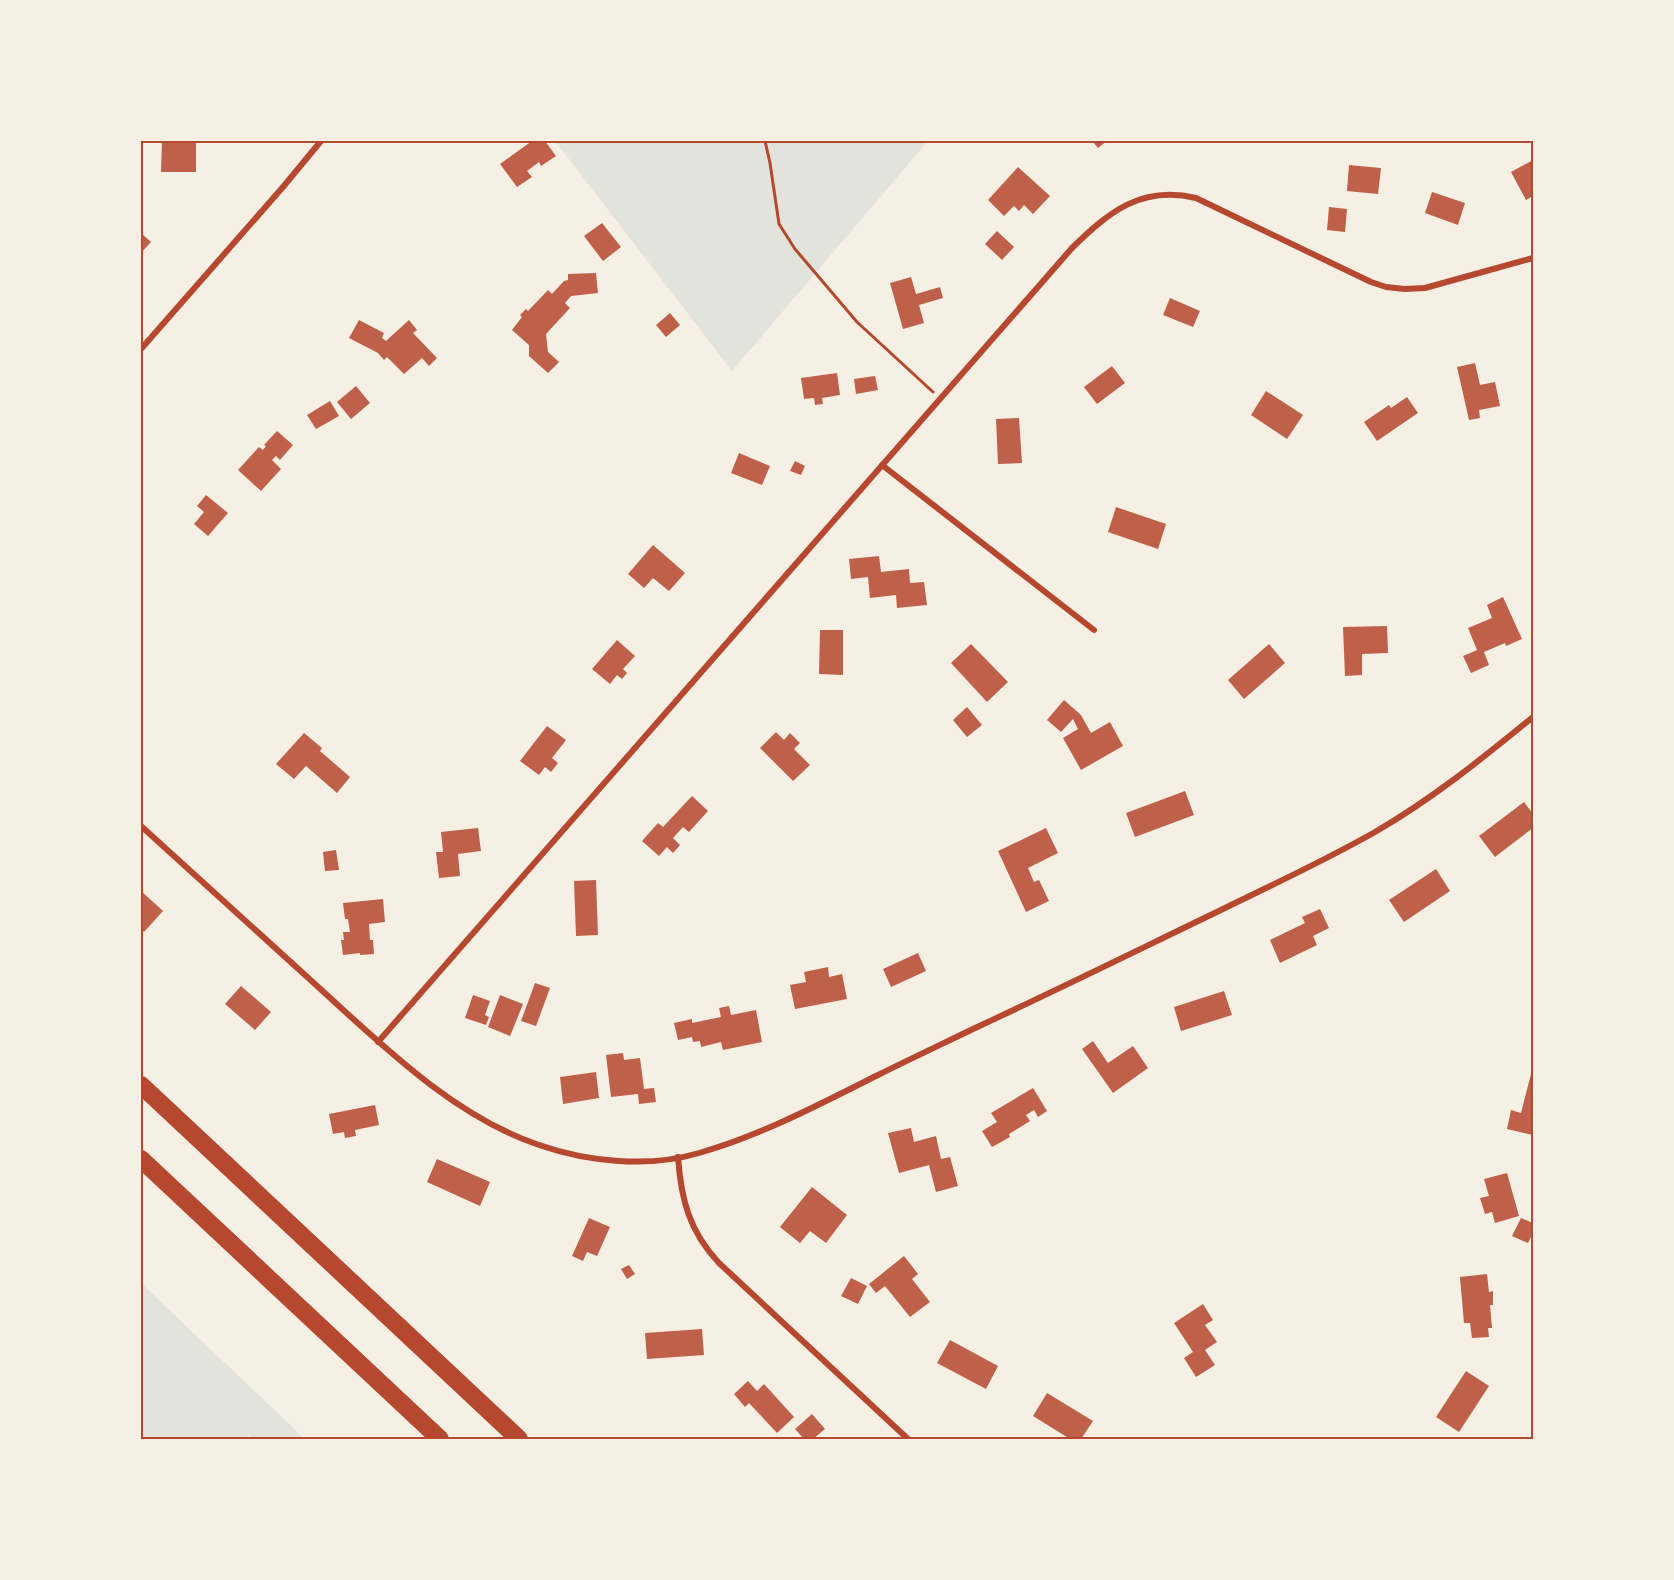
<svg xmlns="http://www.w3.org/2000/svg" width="1674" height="1580" font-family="'DM Sans',sans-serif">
<rect width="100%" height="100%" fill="#f6efe4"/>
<g fill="#e2e4dc">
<polygon points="555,141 928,141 732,371"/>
<polygon points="141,1283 305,1439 253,1439 249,1435 245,1439 141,1439"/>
</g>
<g fill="#bf614a">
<polygon points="162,141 196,141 196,172 161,172"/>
<polygon points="532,141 545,141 556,156 541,166 539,162 527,171 532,177 517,187 500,164"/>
<polygon points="1092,141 1107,141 1098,148"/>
<polygon points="1533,160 1533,196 1526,200 1511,172"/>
<polygon points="1349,165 1381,168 1378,194 1347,191"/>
<polygon points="1018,167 1050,196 1033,214 1024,205 1019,211 1014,206 1004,216 988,200"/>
<polygon points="1432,192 1465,203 1458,225 1425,213"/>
<polygon points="1329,207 1347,209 1345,232 1327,230"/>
<polygon points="602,223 621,247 603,261 584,236"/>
<polygon points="997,231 1014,247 1002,260 985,244"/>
<polygon points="141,233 151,242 141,253"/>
<polygon points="596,273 598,293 571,296 565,303 570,308 546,334 548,352 559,362 548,373 529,356 529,345 512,330 522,317 520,315 526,309 528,311 548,290 552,294 564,281 568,280 568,274"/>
<polygon points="911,277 916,294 940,287 943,298 919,305 924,323 903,329 890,283"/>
<polygon points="1170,298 1200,311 1193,327 1163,315"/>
<polygon points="670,313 680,325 666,337 656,325"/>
<polygon points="359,320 384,333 382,338 386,341 409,320 417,330 413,333 437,358 429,366 422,358 404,374 387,357 384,360 378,353 349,338"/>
<polygon points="1475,363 1480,385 1495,382 1500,406 1479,410 1480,418 1469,420 1457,367"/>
<polygon points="1112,366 1125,383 1097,404 1084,387"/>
<polygon points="837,373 840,395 822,398 823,404 815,405 814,398 804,399 801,378"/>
<polygon points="875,376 878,390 856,394 854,379"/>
<polygon points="356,386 370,403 351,419 337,402"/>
<polygon points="1266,391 1303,415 1287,439 1251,415"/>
<polygon points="1407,397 1418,413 1377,441 1364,422 1389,405 1391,408"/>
<polygon points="330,401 339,416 316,429 307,415"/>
<polygon points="1019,418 1022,463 998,464 996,419"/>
<polygon points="277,431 293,445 280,460 276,456 272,460 281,469 261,491 238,470 259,447 263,450 266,446 264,445"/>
<polygon points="739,453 770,466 762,485 731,473"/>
<polygon points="795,461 805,466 801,475 790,471"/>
<polygon points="206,495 228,513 208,536 194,524 204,512 197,506"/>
<polygon points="1116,507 1166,524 1158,549 1108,532"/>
<polygon points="653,545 685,573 669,591 653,578 644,588 628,574"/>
<polygon points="879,556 881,572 909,569 910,583 924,582 927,605 897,608 896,595 870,598 868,577 851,579 849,559"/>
<polygon points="1503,597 1522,639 1506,646 1505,643 1484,652 1489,665 1471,673 1463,656 1477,650 1468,628 1492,618 1487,605"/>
<polygon points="1387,626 1388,653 1362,654 1362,675 1345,676 1343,627"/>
<polygon points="820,630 843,630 843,675 819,674"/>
<polygon points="617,640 635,656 623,669 627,673 622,679 617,675 610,684 592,669"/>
<polygon points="971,644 1008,682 987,702 951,663"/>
<polygon points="1269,644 1285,663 1244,699 1228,680"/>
<polygon points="1064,700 1081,715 1091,733 1110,722 1123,746 1081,770 1063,738 1078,729 1073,719 1061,732 1047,720"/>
<polygon points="967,707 982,725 967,737 953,720"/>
<polygon points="547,726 566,740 552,758 558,763 551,772 545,767 539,775 520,761"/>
<polygon points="776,732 784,740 790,733 800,743 794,749 810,765 793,781 760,748"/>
<polygon points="304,733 322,748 320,751 350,777 337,793 306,766 294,779 276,764"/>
<polygon points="1185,791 1194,815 1135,837 1126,813"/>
<polygon points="692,796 708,811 689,832 683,827 673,838 680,845 673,853 667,847 659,856 642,841 658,823 663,827"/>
<polygon points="1524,802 1533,814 1533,828 1495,857 1479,836"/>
<polygon points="478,828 481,851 458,854 460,876 439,878 436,852 443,852 441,832"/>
<polygon points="1046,828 1058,853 1028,868 1034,882 1039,880 1049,901 1026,912 998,851"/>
<polygon points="336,850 339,870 325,871 323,852"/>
<polygon points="1436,869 1450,891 1404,922 1389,900"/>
<polygon points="596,880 598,935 576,936 574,881"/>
<polygon points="141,891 163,911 144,932 141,929"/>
<polygon points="383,899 385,922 369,924 370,940 373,940 374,954 360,955 360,953 343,955 341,940 344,940 343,932 350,932 348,919 345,919 343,903"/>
<polygon points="1320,909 1329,928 1313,936 1317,945 1280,963 1270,940 1305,923 1302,917"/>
<polygon points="918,953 926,971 891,987 883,969"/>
<polygon points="828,967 829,977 842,974 847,999 795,1009 790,985 806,982 804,972"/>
<polygon points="535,983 550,988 536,1026 521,1021"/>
<polygon points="241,986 271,1012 255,1030 225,1004"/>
<polygon points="1224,991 1232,1015 1181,1031 1174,1007"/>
<polygon points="473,995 490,1001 485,1015 489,1017 486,1025 465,1018"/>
<polygon points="500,995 523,1004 510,1036 488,1027"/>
<polygon points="729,1006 731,1015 756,1010 762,1042 723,1050 721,1042 701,1047 700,1041 693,1042 692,1037 678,1040 674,1023 692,1019 692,1023 721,1017 719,1008"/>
<polygon points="1093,1041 1108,1063 1133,1046 1148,1068 1113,1093 1082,1049"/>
<polygon points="623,1053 624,1060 640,1058 644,1089 654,1088 656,1102 639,1104 638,1094 611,1097 606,1055"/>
<polygon points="596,1072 599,1098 563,1104 560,1077"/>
<polygon points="1531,1074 1533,1074 1533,1135 1507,1129 1511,1110 1521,1113"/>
<polygon points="1033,1088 1047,1111 1038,1117 1034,1110 1026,1115 1030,1121 1009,1134 1010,1137 992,1147 982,1131 997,1122 991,1113"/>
<polygon points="375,1105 379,1125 355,1130 356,1136 345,1138 344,1132 333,1134 329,1114"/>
<polygon points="911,1128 914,1142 936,1136 941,1159 950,1157 958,1186 936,1192 929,1165 899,1173 888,1133"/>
<polygon points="437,1159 490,1182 480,1206 427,1182"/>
<polygon points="1507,1173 1519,1216 1495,1223 1492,1212 1485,1214 1480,1198 1489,1196 1484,1179"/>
<polygon points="812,1187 847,1215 826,1243 810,1231 800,1243 780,1227"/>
<polygon points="589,1218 610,1227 597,1256 587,1252 583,1261 572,1256"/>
<polygon points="1521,1218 1533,1223 1533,1233 1528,1243 1512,1236"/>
<polygon points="904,1256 918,1274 912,1279 930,1302 910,1317 885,1286 876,1293 869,1284"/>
<polygon points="629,1265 635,1274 627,1279 621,1269"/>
<polygon points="1487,1274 1489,1292 1493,1291 1493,1305 1490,1305 1492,1328 1488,1328 1489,1337 1472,1338 1470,1323 1464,1323 1460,1277"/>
<polygon points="851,1278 867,1286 858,1304 841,1296"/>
<polygon points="1203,1304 1213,1320 1205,1325 1217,1342 1205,1350 1215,1365 1196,1377 1184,1358 1193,1352 1174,1323"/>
<polygon points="702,1329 704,1355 647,1359 645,1333"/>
<polygon points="950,1340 998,1366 986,1389 937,1363"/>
<polygon points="1466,1371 1489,1386 1459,1432 1436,1417"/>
<polygon points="748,1381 757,1391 764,1384 794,1417 777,1433 749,1403 745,1407 734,1394"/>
<polygon points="1047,1393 1093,1421 1081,1439 1070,1439 1033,1416"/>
<polygon points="812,1414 825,1429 813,1439 804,1439 795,1429"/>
</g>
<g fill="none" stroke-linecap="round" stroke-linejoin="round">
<polyline stroke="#b5482f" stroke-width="3" points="765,141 770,163 779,224 795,249 857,322 933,392"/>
<g stroke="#b5482f" stroke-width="6">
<polyline points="141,349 283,187 321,141"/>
<polyline points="882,465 1094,630"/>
<path d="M 141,826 C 199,879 257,932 316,985 C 381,1044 453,1116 539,1145 C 588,1162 649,1168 699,1153 C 762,1135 820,1104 878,1075 C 910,1059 942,1044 973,1029 C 1057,990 1140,949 1223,909 C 1274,884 1326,860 1375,832 C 1432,799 1483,758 1533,717"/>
<path d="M 378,1042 L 1072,248 C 1109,212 1141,185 1196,198 L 1371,282 L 1386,287 L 1405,289 L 1425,288 L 1533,258"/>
<path d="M 678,1157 C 681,1199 689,1231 719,1263 L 908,1439"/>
</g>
<g stroke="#b5482f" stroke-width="18">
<polyline points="141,1085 519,1439"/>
<polyline points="141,1159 440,1439"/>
</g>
</g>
<rect width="1674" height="1580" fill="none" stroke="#f6efe4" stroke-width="285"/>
<rect x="142" y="142" width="1390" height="1296" fill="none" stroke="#b5482f" stroke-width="2"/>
</svg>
